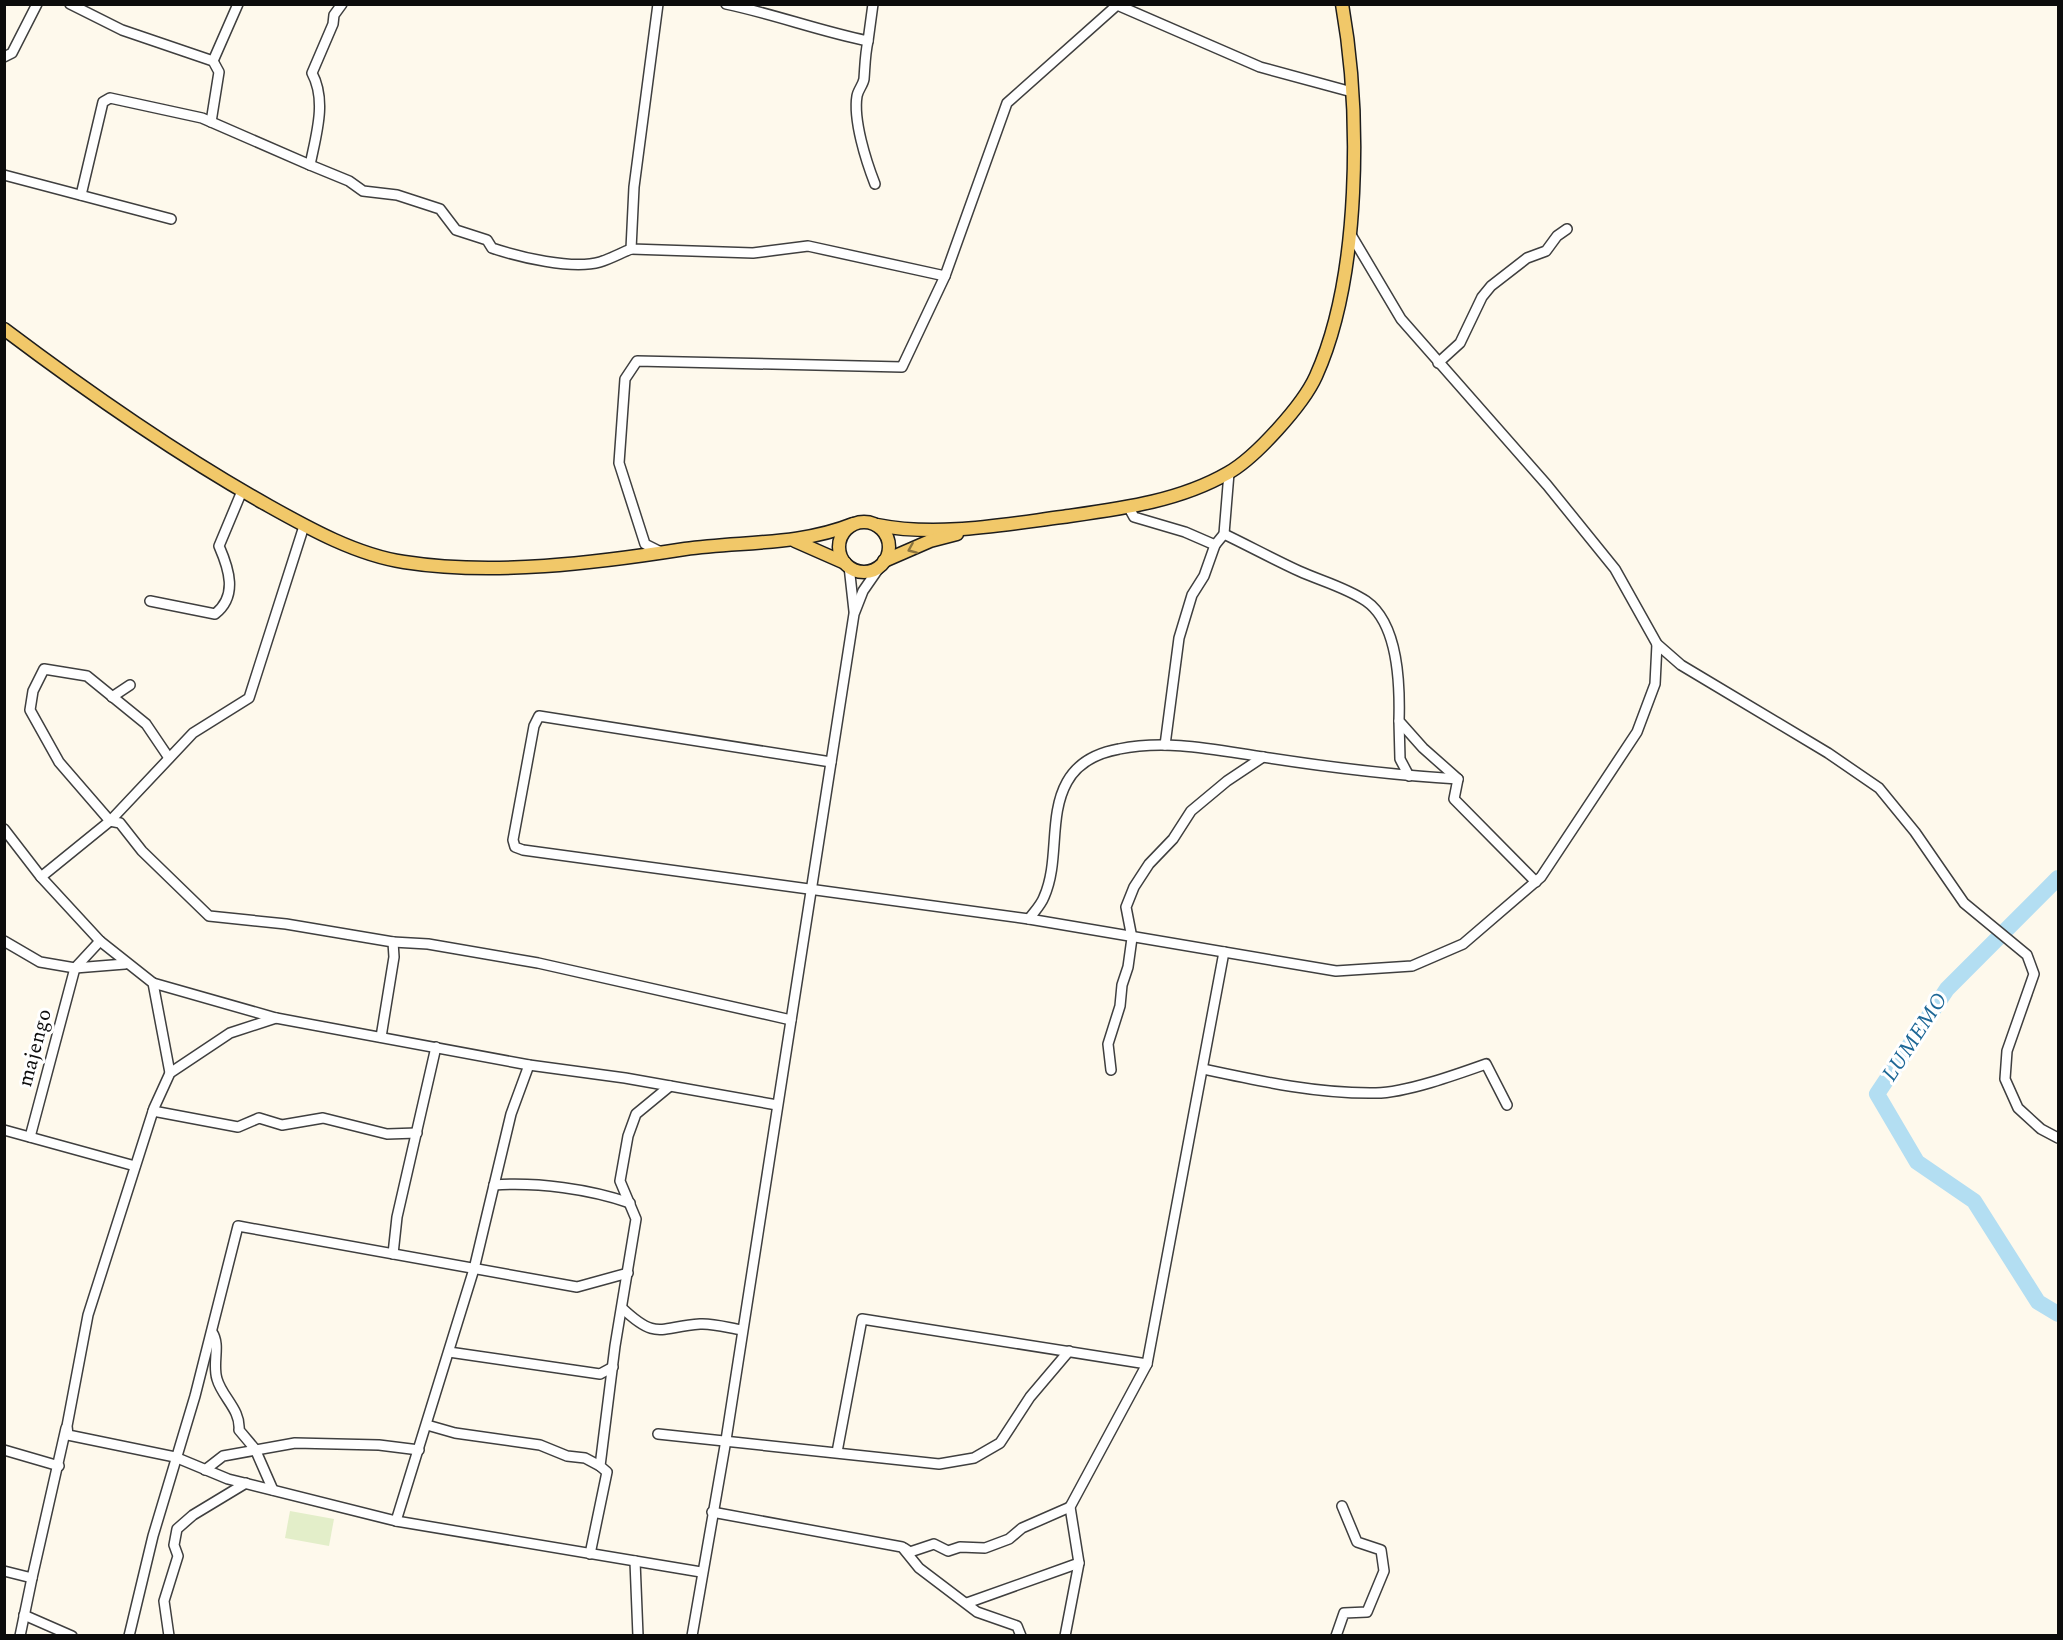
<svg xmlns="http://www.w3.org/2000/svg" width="2063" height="1640" font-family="Spectral,serif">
<rect width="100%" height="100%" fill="#fef9ec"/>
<polygon fill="#e3eec9" points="290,1511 334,1519 329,1546 285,1538"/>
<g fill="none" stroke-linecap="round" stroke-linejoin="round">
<polyline stroke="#b3def2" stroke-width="16" points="2058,878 1947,989 1877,1094 1917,1162 1974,1201 2038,1302 2058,1314"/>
<defs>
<g id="minor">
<polyline points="70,4 122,30 213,61 219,72 211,122"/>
<path d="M 342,4 L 334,15 L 333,24 L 312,73 C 327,101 316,135 310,165 L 349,181 L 363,191 L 397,195 L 440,209 L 456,230 L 487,240 L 492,248 C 519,257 572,270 600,262 C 610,259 621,253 631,249"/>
<polyline points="658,4 634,187 631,249 753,253 808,246 945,276"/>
<path d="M 726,4 C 774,14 819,31 868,41 L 873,4"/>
<polyline points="1115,4 1260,67 1352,92"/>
<path d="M 868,41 C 865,54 865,66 864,79 C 863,85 858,90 857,96 C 853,120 866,161 875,184"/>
<polyline points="4,57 12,53 37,4"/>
<polyline points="213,61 238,4"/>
<polyline points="4,175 171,219"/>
<polyline points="81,195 103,102 110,98 202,118 310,165"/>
<polyline points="1350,233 1401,319 1547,485 1615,569 1657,644 1681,665 1828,753 1879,788 1915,832 1964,903 2027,955 2034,974 2007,1051 2005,1079 2018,1108 2041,1129 2058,1138"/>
<polyline points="1438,363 1460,343 1482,297 1491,286 1527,258 1546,251 1557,236 1567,229"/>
<polyline points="1129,508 1134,517 1185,532 1215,545"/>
<polyline points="304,526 249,698 193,733 110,821 120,823 142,851 209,916 286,924 393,942 394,957 381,1037"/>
<path d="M 1224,534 C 1249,546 1273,559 1299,571 C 1321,581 1345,587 1366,601 C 1399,624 1400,686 1399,721 L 1423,748 L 1458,779 L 1454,799 L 1536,882"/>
<polyline points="663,553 645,544 619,463 625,379 637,361 902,367 945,276 1007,103 1116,6"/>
<polyline points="849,566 854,611"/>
<path d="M 150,601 L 215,614 C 238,596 229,569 219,546 L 242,491"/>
<polyline points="112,697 130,685"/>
<polyline points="1399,721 1400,759 1409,776"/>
<polyline points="1165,745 1179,638 1192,595 1204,576 1215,545 1224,534 1229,473"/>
<polyline points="831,762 539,716 534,726 513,840 515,847 523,850 1029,919 1336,971 1412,966 1463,944 1541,877 1637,732 1655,684 1657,644"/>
<polyline points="4,829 41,877 100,941 153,983 170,1073"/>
<polyline points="41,877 110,821 59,762 30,710 33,691 44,669 87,676 146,724 169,758"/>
<path d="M 1029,919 C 1034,912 1041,905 1044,897 C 1060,861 1048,816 1067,782 C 1078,762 1097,753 1119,749 C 1167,739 1216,750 1263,757 C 1327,767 1393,775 1458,779"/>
<polyline points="4,941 40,962 75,968 125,964"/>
<polyline points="393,942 428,944 538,963 791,1020"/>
<polyline points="153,983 276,1018"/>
<path d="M 1203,1069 C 1259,1081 1318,1094 1376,1093 C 1405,1093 1458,1074 1486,1064 L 1507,1105"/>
<polyline points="1111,1070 1108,1044 1120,1006 1122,985 1128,967 1132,938 1126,907 1134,887 1149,864 1173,839 1191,811 1227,781 1263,757"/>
<polyline points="153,1111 238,1127 259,1118 282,1125 323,1118 387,1134 417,1133"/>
<polyline points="4,1130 135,1166"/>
<polyline points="30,1137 75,968 100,941"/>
<path d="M 494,1185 C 538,1182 589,1189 630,1203"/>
<polyline points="393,1254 397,1217 436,1047"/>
<path d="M 622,1308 C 657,1341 659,1327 700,1324 C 713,1323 729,1328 742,1330"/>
<path d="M 212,1332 C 221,1345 212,1363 217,1379 C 222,1397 241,1410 239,1430 L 255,1449 L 273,1490"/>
<polyline points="449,1352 600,1374 613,1367"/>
<polyline points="427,1425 455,1433 540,1445 567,1456 585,1458 600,1466"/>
<polyline points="658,1434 939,1464 974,1458 1000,1443 1030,1397 1069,1351"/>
<polyline points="4,1450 59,1466"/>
<polyline points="837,1452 862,1319 1147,1364"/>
<polyline points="205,1470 223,1456 295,1443 379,1445 419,1450"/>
<polyline points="712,1512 902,1547 919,1568 977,1612 1017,1626 1021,1636"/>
<polyline points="396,1521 474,1269 511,1114 529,1065"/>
<polyline points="904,1548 910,1552 934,1544 948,1551 960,1547 985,1548 1009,1539 1022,1528 1070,1507"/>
<polyline points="590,1554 607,1472 600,1466 615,1346 636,1219 620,1181 628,1136 636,1114 670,1086"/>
<polyline points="635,1561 638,1636"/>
<polyline points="4,1571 32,1578 66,1428"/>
<polyline points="701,1572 396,1521 228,1479 175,1457 68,1435 67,1426 88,1315 154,1108 170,1073 230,1033 276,1018 529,1065 625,1078 777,1105"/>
<polyline points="967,1603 1079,1563"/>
<polyline points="24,1615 72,1636"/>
<polyline points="20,1636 32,1578"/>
<polyline points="129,1636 153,1536 195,1396 238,1226 577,1287 628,1273"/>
<polyline points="169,1636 164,1601 178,1556 174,1545 177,1529 193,1515 246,1483"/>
<polyline points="692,1636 726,1440 854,614 863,591 881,565"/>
<polyline points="1065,1636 1079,1563 1070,1507 1147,1364 1224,952"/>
<polyline points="1336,1636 1344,1613 1367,1612 1384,1571 1381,1550 1357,1542 1342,1506"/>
</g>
<g id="major">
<path d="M 4,329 C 89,393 176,454 269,506 C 310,529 357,555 404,562 C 493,576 596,563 685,549 C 741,541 798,546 853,524"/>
<circle cx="864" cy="547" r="25"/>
<path d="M 877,525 C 937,537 1001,525 1062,517 C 1118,509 1178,502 1228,473 C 1255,458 1303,405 1316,376 C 1361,276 1361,111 1342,4"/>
<polyline points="795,541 845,563"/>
<polyline points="884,561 930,541 957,534"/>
</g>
</defs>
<use href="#minor" stroke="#3f3f3f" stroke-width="12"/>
<use href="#major" stroke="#1d1d1d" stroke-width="15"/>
<use href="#minor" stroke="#fff" stroke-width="9"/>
<use href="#major" stroke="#f1c869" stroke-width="12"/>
</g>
<defs><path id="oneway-chevron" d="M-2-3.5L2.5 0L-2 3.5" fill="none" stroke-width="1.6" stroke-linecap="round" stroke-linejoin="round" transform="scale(1.5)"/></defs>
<use stroke="#8a733f" href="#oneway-chevron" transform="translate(912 549) rotate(157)"/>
<g text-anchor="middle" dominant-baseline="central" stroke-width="6" stroke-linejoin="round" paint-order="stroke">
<g font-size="21" fill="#0c0c0c" stroke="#fff">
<text transform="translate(35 1048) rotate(-75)">majengo</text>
</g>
<g font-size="22" font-style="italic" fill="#1d6796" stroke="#fff">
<text transform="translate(1915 1037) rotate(-57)">LUMEMO</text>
</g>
</g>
<rect width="2063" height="1640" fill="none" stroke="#0c0c0c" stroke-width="12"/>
</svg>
